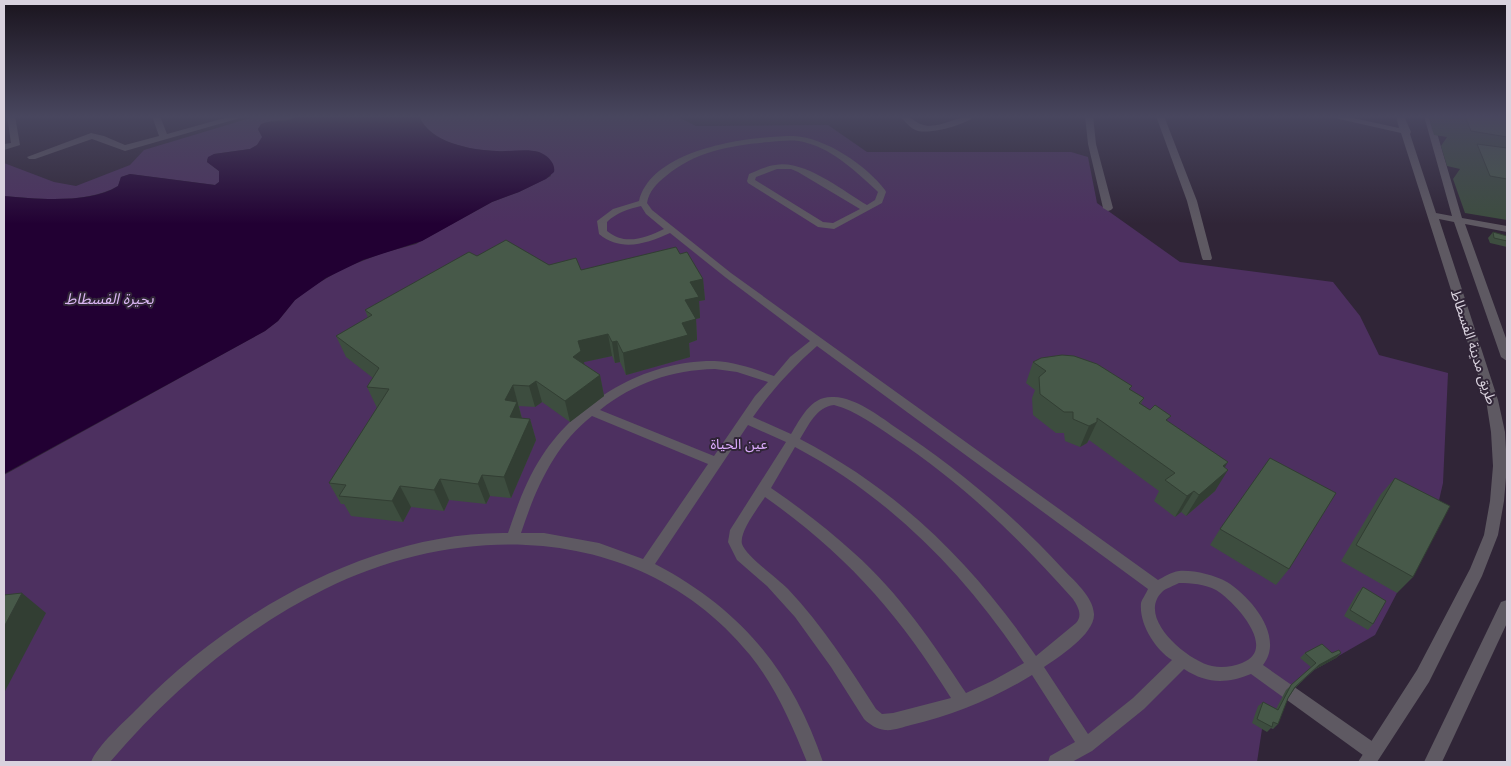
<svg xmlns="http://www.w3.org/2000/svg" width="1511" height="766" font-family="Arial,'Noto Sans Arabic',sans-serif">
<rect width="100%" height="100%" fill="#302537"/>
<g fill="#4d3060">
<path d="M 257,116 L 297,116 L 292,119 L 271,121 L 259,127 L 258,130 L 263,137 L 257,145 L 250,149 L 214,154 L 207,159 L 207,162 L 219,171 L 219,182 L 215,185 L 130,174 L 121,177 L 118,186 C 87,204 39,199 4,196 L 4,163 L 54,182 L 76,186 L 130,165 L 144,150 Z"/>
<path d="M 419,116 L 676,116 L 696,126 L 828,125 L 867,152 L 1071,152 L 1088,157 L 1097,203 L 1180,262 L 1333,282 L 1360,316 L 1379,355 L 1448,373 L 1443,483 L 1434,522 L 1375,635 L 1314,670 L 1290,692 L 1273,729 L 1269,727 L 1262,729 L 1257,762 L 4,762 L 4,475 L 265,331 L 278,321 L 295,300 L 310,288 L 344,268 L 383,253 L 416,244 L 492,202 L 519,192 L 551,176 L 539,152 C 525,149 511,152 496,151 C 471,150 430,143 419,116 Z"/>
</g>
<path fill="#203" d="M 297,116 L 419,116 C 430,143 471,150 497,151 C 510,152 526,148 539,152 C 547,155 556,163 554,172 L 546,179 L 519,192 L 492,202 L 422,241 L 363,260 L 326,278 L 295,300 L 278,321 L 265,331 L 4,474 L 4,196 C 36,199 91,204 118,186 L 121,177 L 130,174 L 215,185 L 219,182 L 219,171 L 207,162 L 208,157 L 214,154 L 250,149 L 257,145 L 262,137 L 258,129 L 261,124 C 272,119 288,124 297,116 Z"/>
<g fill="none" stroke-linecap="round" stroke-linejoin="round">
<path fill="#5e5962" fill-rule="evenodd" d="M 794,136 C 826,138 866,165 885,190 L 886,192 L 882,203 L 834,229 L 818,227 L 748,183 L 747,181 L 749,174 C 757,171 766,166 775,165 C 804,159 843,191 867,205 L 875,200 L 878,192 L 876,190 C 856,172 834,150 807,143 C 795,139 782,141 769,142 C 733,145 695,151 666,176 C 657,183 649,191 647,203 L 652,210 L 731,273 L 821,338 L 1158,580 C 1164,577 1171,572 1179,571 C 1194,570 1214,575 1227,582 C 1251,597 1285,637 1263,665 L 1379,746 L 1381,752 L 1379,758 L 1373,760 L 1367,758 L 1251,674 C 1226,684 1207,684 1184,669 L 1144,709 L 1092,751 L 1072,762 L 1048,762 L 1050,756 L 1075,742 L 1032,675 C 995,698 953,715 911,725 C 903,727 893,731 885,730 C 877,729 870,725 864,719 L 831,667 L 795,617 L 767,586 L 737,560 L 728,542 L 730,530 L 786,442 L 748,425 L 655,564 C 741,609 792,671 823,762 L 807,762 C 792,725 776,687 750,655 C 644,525 467,519 325,589 C 242,630 170,692 110,762 L 91,762 C 97,746 125,721 138,708 C 230,613 372,531 508,533 C 517,507 526,480 542,456 C 579,400 646,360 715,361 C 735,362 755,369 774,376 L 790,357 L 810,341 L 725,277 L 670,233 C 646,244 621,252 599,234 L 597,221 L 613,209 L 639,201 C 652,148 750,136 794,136 ZM 777,169 L 791,169 L 798,172 L 860,209 L 833,223 L 823,222 L 755,180 L 756,177 ZM 641,206 L 646,214 L 664,229 C 645,238 625,246 607,231 L 607,222 C 616,213 628,209 641,206 ZM 817,346 L 1148,589 C 1146,594 1142,599 1141,603 C 1139,624 1155,649 1172,660 L 1133,698 L 1088,734 L 1044,667 C 1059,657 1095,634 1094,614 C 1093,596 1073,580 1062,568 C 1012,514 957,468 895,427 C 878,415 856,398 834,397 C 811,395 801,418 791,434 L 753,417 C 771,391 793,367 817,346 ZM 715,369 L 737,372 L 768,382 L 755,396 L 714,456 L 600,410 C 634,383 672,370 715,369 ZM 834,405 C 856,411 875,425 894,438 C 962,483 1019,538 1073,599 C 1078,607 1083,615 1076,623 L 1036,656 C 973,564 900,491 800,439 C 809,425 816,407 834,405 ZM 592,416 L 708,464 L 643,559 L 599,543 L 544,533 L 521,533 C 536,488 554,446 592,416 ZM 795,447 C 891,498 965,574 1024,663 L 992,681 L 966,693 C 933,643 899,593 854,553 C 828,529 800,508 771,488 ZM 765,497 C 847,555 898,613 951,698 L 893,713 L 882,714 L 876,709 C 849,667 822,625 788,589 C 777,578 746,556 742,544 C 739,532 758,508 765,497 ZM 1179,583 C 1191,583 1205,584 1216,590 C 1234,601 1279,649 1242,663 C 1232,667 1221,668 1212,666 C 1188,661 1136,618 1162,592 C 1166,588 1174,586 1179,583 Z"/>
<g fill="#5e5962" fill-rule="evenodd">
<polygon points="7,116 15,116 20,145 4,150 4,144 11,143"/>
<polygon points="152,116 160,116 167,134 232,116 247,116 125,151 92,139 35,159 29,159 27,157 91,133 104,136 125,145 159,136"/>
<path d="M 900,116 L 909,116 C 931,138 949,116 975,116 C 965,125 932,134 918,131 C 911,129 905,122 900,116 Z"/>
<polygon points="1085,116 1093,116 1096,144 1113,208 1111,210 1108,211 1103,208 1088,144"/>
<polygon points="1156,116 1164,116 1197,201 1212,258 1211,260 1203,260 1202,258 1187,201"/>
<polygon points="1326,116 1344,116 1399,128 1396,116 1404,116 1411,132 1410,134 1436,213 1452,216 1424,116 1432,116 1462,218 1507,226 1507,232 1465,224 1507,341 1507,361 1501,357 1454,222 1439,219 1498,400 1505,432 1507,466 1504,501 1498,535 1482,576 1429,682 1377,762 1358,762 1417,670 1470,569 1484,535 1490,501 1493,466 1491,432 1486,400 1401,133"/>
<polygon points="1507,600 1507,623 1442,762 1424,762 1501,602"/>
</g>
</g>
<g fill="#3d4d3f">
<polygon points="1428,116 1507,116 1507,220 1465,213 1453,179 1460,169 1447,166 1441,146 1447,137 1434,135"/>
<polygon points="1493,232 1507,236 1507,247 1490,243 1488,238"/>
<polygon points="680,254 703,279 705,300 699,301 700,318 696,319 697,340 689,343 690,357 626,375 620,362 615,363 612,356 584,362 584,364 600,375 604,396 570,422 542,402 535,407 519,406 522,418 530,419 536,440 511,498 490,496 486,504 449,500 444,511 411,507 403,522 351,516 344,504 341,504 329,483 377,408 367,387 373,378 346,357 336,336 368,318 365,310 477,256 549,265 581,270"/>
<polygon points="1033,362 1132,386 1130,389 1144,398 1141,404 1168,422 1225,467 1215,491 1186,516 1181,512 1175,517 1154,501 1159,491 1089,440 1087,443 1080,447 1065,441 1064,433 1056,433 1033,415 1032,398 1035,390 1026,383"/>
<polygon points="1395,478 1413,577 1397,593 1341,561 1381,494"/>
<polygon points="1220,529 1289,569 1276,585 1210,545"/>
<polygon points="1363,587 1373,624 1368,630 1344,616 1357,593"/>
<polygon points="1305,653 1341,653 1336,658 1314,670 1295,688 1288,698 1278,724 1273,729 1271,728 1267,732 1252,723 1258,706 1263,702 1276,709 1286,690 1311,667 1300,658"/>
</g>
<g fill="#323e33">
<polygon points="703,279 705,300 699,301 700,318 686,321 685,300 690,282"/>
<polygon points="696,319 697,340 689,343 690,357 626,375 623,353 682,323"/>
<polygon points="608,334 612,356 584,362 586,372 573,357 578,341"/>
<polygon points="617,341 620,362 615,363 612,342"/>
<polygon points="600,375 604,396 570,422 565,401"/>
<polygon points="536,381 542,402 535,407 529,386"/>
<polygon points="513,385 523,423 516,438 505,400"/>
<polygon points="530,419 536,440 511,498 504,477"/>
<polygon points="1097,422 1087,443 1080,447 1089,426"/>
<polygon points="1228,462 1218,479 1228,470 1215,491 1186,516 1199,495 1223,466"/>
<polygon points="482,475 490,496 486,504 478,484"/>
<polygon points="440,479 449,500 444,511 434,490"/>
<polygon points="400,486 411,507 403,522 392,501"/>
<polygon points="1194,491 1181,512 1175,517 1187,496"/>
<polygon points="22,593 46,613 4,693 4,627"/>
<polygon points="1341,653 1336,658 1314,670 1319,665"/>
</g>
<g fill="#475949" stroke="#323e33">
<polygon points="1465,116 1496,116 1507,118 1507,137 1471,131"/>
<polygon points="1477,144 1507,148 1507,179 1490,176"/>
<polygon points="1493,232 1507,236 1507,241 1494,238"/>
<polygon points="506,240 549,265 576,258 581,270 676,247 680,254 687,252 703,279 690,282 699,297 685,300 696,319 682,323 688,335 623,353 617,341 612,342 608,334 578,341 581,351 573,357 600,375 565,401 536,381 529,386 513,385 505,400 517,402 510,417 530,419 504,477 482,475 478,484 440,479 434,490 400,486 392,501 339,496 346,485 329,483 389,389 367,387 379,368 336,336 372,315 365,310 469,252 477,256"/>
<polygon points="1062,355 1074,356 1097,364 1132,386 1129,389 1144,398 1139,403 1150,410 1155,405 1171,416 1166,420 1228,462 1223,466 1228,470 1199,495 1194,491 1187,496 1165,480 1175,473 1097,418 1097,422 1089,426 1073,419 1073,412 1064,412 1040,394 1039,377 1046,371 1033,362 1041,358"/>
<polygon points="1270,458 1336,493 1289,569 1220,529"/>
<polygon points="1395,478 1450,506 1413,577 1356,545"/>
<polygon points="1363,587 1386,601 1373,624 1350,610"/>
<polygon points="22,593 4,627 4,595"/>
<polygon points="1322,644 1332,653 1339,650 1341,653 1319,665 1295,687 1288,698 1278,724 1273,722 1272,727 1257,719 1263,702 1278,710 1291,685 1316,663 1305,653"/>
</g>
<linearGradient id="sky" x2="0" y2="1"><stop stop-color="#1a141e"/><stop offset="0.52" stop-color="#48465e"/><stop offset="1" stop-color="#48465e" stop-opacity="0"/></linearGradient>
<rect width="1511" height="224" fill="url(#sky)"/>
<g text-anchor="middle" dominant-baseline="central" stroke-width="4" stroke-linejoin="round" paint-order="stroke">
<g font-size="14" fill="#d9d2de" stroke="#302537">
<text transform="translate(1474 347) rotate(72)">طريق مدينة الفسطاط</text>
</g>
<g font-size="14" fill="#ddadfe" stroke="#302537">
<text x="739" y="444">عين الحياة</text>
</g>
<g font-size="15" font-style="italic" fill="#dab6f3" stroke="#302537">
<text x="109" y="298">بحيرة الفسطاط</text>
</g>
</g>
<rect width="1511" height="766" fill="none" stroke="#d9d2de" stroke-width="10"/>
</svg>
